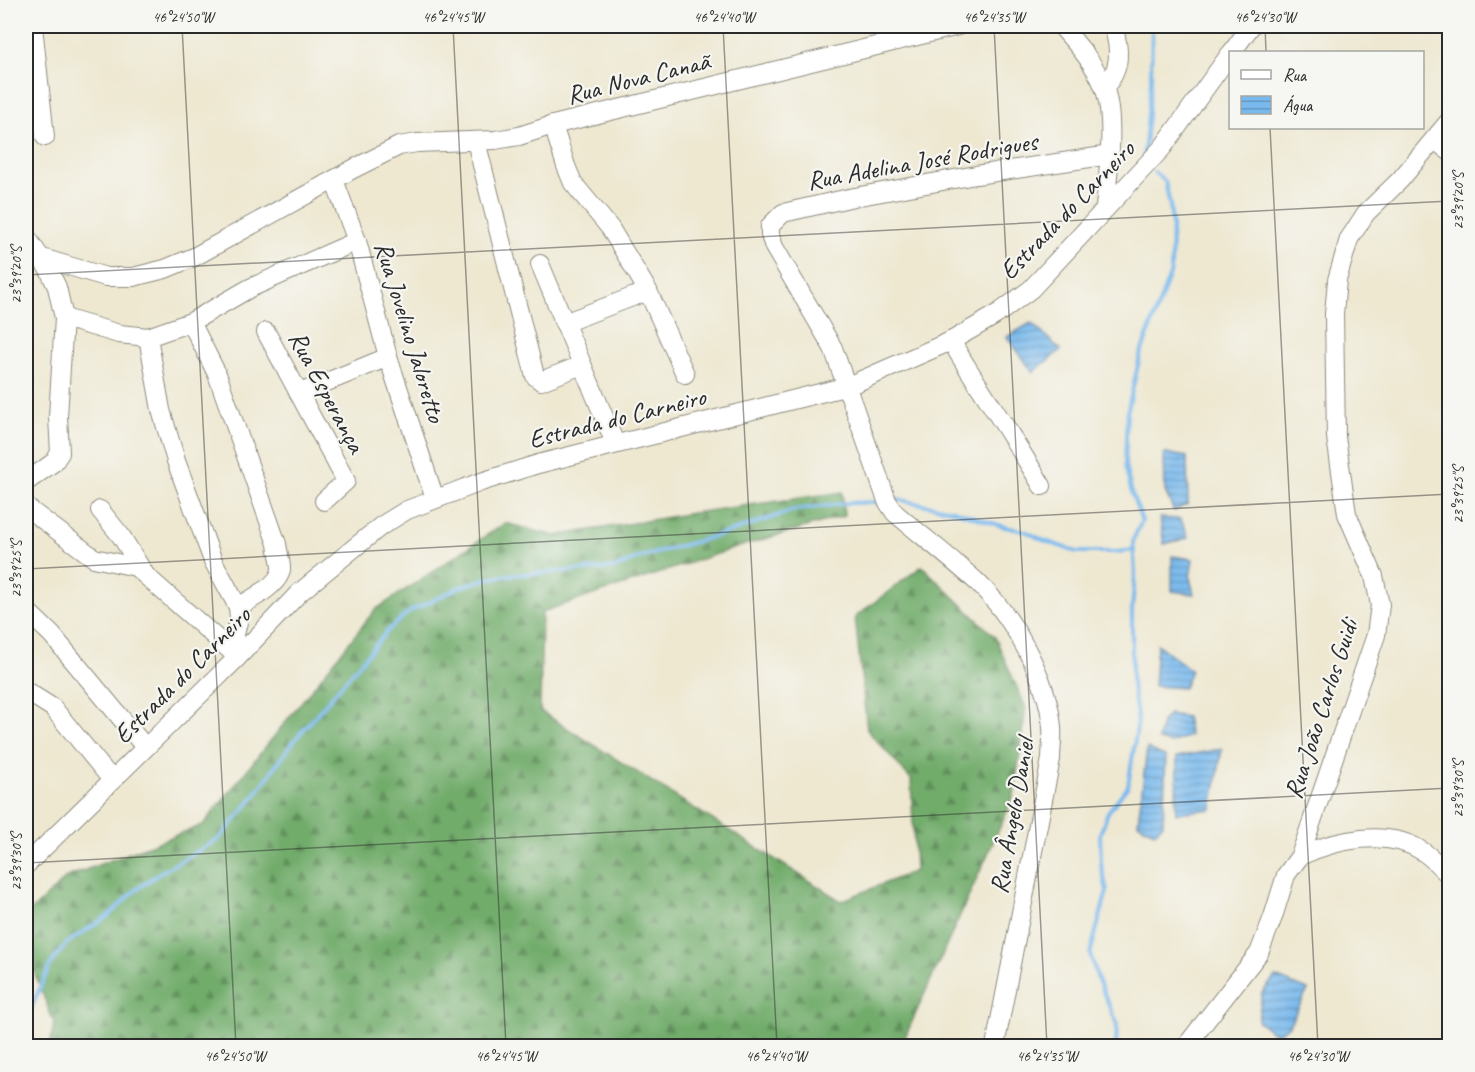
<svg xmlns="http://www.w3.org/2000/svg" width="1475" height="1072" font-family="Caveat,sans-serif">
<defs>
<pattern id="forest-firs" width="22" height="20" patternUnits="userSpaceOnUse" patternTransform="scale(1.5)"><rect width="22" height="20" fill="#71ac6b"/><path d="M5 1l3.5 6h-7zM16 11l3.5 6h-7z" fill="#5d8c58"/></pattern>
<pattern id="water-rules" width="6" height="5" patternUnits="userSpaceOnUse" patternTransform="scale(1.5)"><rect width="6" height="5" fill="#79b9ed"/><path d="M0 2.5h6" fill="none" stroke="#6397c0"/></pattern>
</defs>
<rect width="100%" height="100%" fill="#f6f6f2"/>
<filter id="ink" filterUnits="userSpaceOnUse"><feTurbulence type="fractalNoise" baseFrequency=".0167" numOctaves="2"/><feDisplacementMap in="SourceGraphic" scale="12" xChannelSelector="R" yChannelSelector="G"/><feConvolveMatrix kernelMatrix="1 2 1 2 8 2 1 2 1" color-interpolation-filters="sRGB"/></filter>
<filter id="wash" filterUnits="userSpaceOnUse"><feTurbulence type="fractalNoise" baseFrequency=".008" numOctaves="4" result="noise"/><feDisplacementMap in="SourceGraphic" scale="24" xChannelSelector="R" yChannelSelector="G"/><feGaussianBlur stdDeviation="1.35" result="paint"/><feColorMatrix in="noise" values="0 0 0 0 0 0 0 0 0 0 0 0 0 0 0 0 0 1.4 0 .05"/><feComposite in="paint" operator="in"/></filter>
<g filter="url(#wash)">
<rect width="100%" height="100%" fill="#eee8d1"/>
<polygon fill="url(#forest-firs)" stroke="#4e6c4b" stroke-width="1.5" points="842,492 844,516 741,546 542,612 540,711 841,901 915,871 911,779 867,730 855,617 922,566 995,637 1026,708 1014,796 901,1046 50,1046 54,1023 26,951 26,916 67,877 203,825 375,610 505,523 555,536 693,513"/>
<g fill="url(#water-rules)" stroke="#52728c" stroke-width="1.5">
<polygon points="1031,323 1061,350 1033,372 1007,337"/>
<polygon points="1164,453 1187,457 1188,504 1174,511 1165,491"/>
<polygon points="1160,518 1181,519 1188,538 1164,544"/>
<polygon points="1172,556 1193,559 1190,578 1194,594 1172,591"/>
<polygon points="1157,644 1191,670 1184,688 1154,686"/>
<polygon points="1169,714 1186,717 1190,736 1170,743 1158,740 1162,722"/>
<polygon points="1147,748 1166,757 1163,824 1155,833 1138,823"/>
<polygon points="1222,749 1212,809 1176,813 1177,757"/>
<polygon points="1275,977 1308,990 1289,1025 1276,1035 1258,1021 1262,993"/>
</g>
<g fill="none" stroke-linecap="round" stroke-linejoin="round">
<g stroke="#79b9ed" stroke-width="4">
<polyline points="1144,156 1151,83 1152,26"/>
<polyline points="894,499 953,510 1005,527 1025,531 1045,541 1077,552 1118,552 1134,550"/>
<polyline points="26,1014 30,1011 50,965 67,943 108,916 137,889 161,872 219,839 250,802 293,742 389,629 409,612 460,587 486,579 509,575 615,568 638,558 733,531 794,510 848,503 882,502"/>
<polyline points="1116,1046 1117,1023 1098,980 1090,954 1107,891 1101,864 1100,834 1108,812 1128,786 1138,721 1132,685 1132,610 1135,575 1133,540 1142,521 1132,494 1125,465 1127,413 1140,356 1171,271 1172,225 1170,205 1165,181 1154,172"/>
</g>
</g>
</g>
<g filter="url(#ink)">
<g fill="none" stroke-linecap="round" stroke-linejoin="round">
<defs>
<g id="minor">
<polyline points="33,26 45,137"/>
<path d="M 1061,26 C 1077,44 1095,64 1104,87 C 1116,119 1108,173 1105,208"/>
<polyline points="1232,52 1251,26"/>
<path d="M 1104,87 C 1122,70 1120,48 1113,26"/>
<polyline points="553,125 566,166 573,183 610,228 648,291 685,374"/>
<polyline points="1435,140 1450,152"/>
<polyline points="476,141 535,376 541,381 582,365"/>
<polyline points="334,180 357,241 388,357 435,499"/>
<polyline points="26,236 49,270 57,287 64,318 58,417 60,453 54,462 26,482"/>
<polyline points="42,258 106,277 133,277 165,269 194,257 353,169 399,146 417,143 495,140 519,136 553,125 958,26"/>
<polyline points="540,264 615,443"/>
<polyline points="64,318 119,334 148,337 191,322 250,288 357,241"/>
<path d="M 191,322 L 217,374 L 277,544 C 278,552 281,561 281,569 C 280,585 250,600 238,607"/>
<polyline points="564,323 648,291"/>
<polyline points="266,332 346,481 324,501"/>
<polyline points="148,337 161,410 176,461 213,561 238,607 239,618 231,651 237,658"/>
<path d="M 951,341 C 980,390 1013,436 1042,486"/>
<polyline points="300,393 388,357"/>
<polyline points="26,507 94,558 136,567 231,651"/>
<polyline points="100,510 121,536 144,573"/>
<polyline points="26,610 52,635 145,747"/>
<polyline points="26,691 53,708 112,780"/>
<path d="M 1300,856 C 1335,840 1387,828 1422,851 C 1432,857 1441,868 1450,876"/>
<polyline points="26,865 237,658 299,593 381,526 407,510 481,482 538,464 848,386 951,341 996,315 1031,289 1163,147 1230,54"/>
<path d="M 995,1046 L 1051,759 C 1051,749 1053,738 1052,727 C 1048,679 1012,615 977,582 C 951,558 922,536 895,513 L 887,501 L 833,348 L 774,247 L 770,235 L 770,226 L 783,213 L 849,198 L 976,175 L 1110,155"/>
<polyline points="1186,1046 1259,953 1273,917 1286,875 1300,856 1376,635 1380,605 1374,576 1347,514 1336,437 1334,314 1337,280 1349,239 1366,213 1400,180 1450,120"/>
</g>
</defs>
<use href="#minor" stroke="#8c8a7e" stroke-width="20"/>
<use href="#minor" stroke="#fff" stroke-width="18"/>
</g>
</g>
<path fill="none" stroke="#2b2b2b" stroke-width="1.5" stroke-opacity="0.45" d="M 182,26 L 236,1046M 453,26 L 506,1046M 723,26 L 777,1046M 994,26 L 1047,1046M 1265,26 L 1266,52M 1270,128 L 1318,1046M 26,275 L 1450,201M 26,569 L 1450,494M 26,863 L 1450,788"/>
<g text-anchor="middle" dominant-baseline="central" stroke-width="4.5" stroke-linejoin="round" paint-order="stroke">
<g font-size="26" fill="#2b2b2b" stroke="#f6f6f2">
<text transform="translate(638 78) rotate(-14)">Rua Nova Canaã</text>
<text transform="translate(922 161) rotate(-10)">Rua Adelina José Rodrigues</text>
<text transform="translate(1067 210) rotate(-46)">Estrada do Carneiro</text>
<text transform="translate(410 332) rotate(73)">Rua Jovelino Jaloretto</text>
<text transform="translate(327 392) rotate(62)">Rua Esperança</text>
<text transform="translate(617 418) rotate(-14)">Estrada do Carneiro</text>
<text transform="translate(182 675) rotate(-45)">Estrada do Carneiro</text>
<text transform="translate(1321 709) rotate(-72)">Rua João Carlos Guidi</text>
<text transform="translate(1012 816) rotate(-80)">Rua Ângelo Daniel</text>
</g>
</g>
<rect width="1475" height="1072" fill="none" stroke="#f6f6f2" stroke-width="66"/>
<rect x="1229" y="51" width="195" height="78" fill="#f6f6f2" stroke="#a5a5a2" stroke-width="1.5"/>
<rect x="1241" y="70" width="30" height="9" fill="#ffffff" stroke="#a5a5a2" stroke-width="1.5"/>
<text x="1283" y="81" font-size="18" fill="#2b2b2b">Rua</text>
<rect x="1241" y="96" width="30" height="18" fill="url(#water-rules)" stroke="#a5a5a2" stroke-width="1.5"/>
<text x="1283" y="111" font-size="18" fill="#2b2b2b">Água</text>
<rect x="33" y="33" width="1409" height="1006" fill="none" stroke="#2b2b2b" stroke-width="2"/>
<g font-size="15" text-anchor="middle" fill="#2b2b2b">
<text x="183" y="22">46°24'50"W</text>
<text x="453" y="22">46°24'45"W</text>
<text x="724" y="22">46°24'40"W</text>
<text x="994" y="22">46°24'35"W</text>
<text x="1265" y="22">46°24'30"W</text>
<text transform="translate(1458 201) rotate(-90)" y="5">23°39'20"S</text>
<text transform="translate(16 275) rotate(-90)" y="5">23°39'20"S</text>
<text transform="translate(1458 495) rotate(-90)" y="5">23°39'25"S</text>
<text transform="translate(16 569) rotate(-90)" y="5">23°39'25"S</text>
<text transform="translate(1458 789) rotate(-90)" y="5">23°39'30"S</text>
<text transform="translate(16 862) rotate(-90)" y="5">23°39'30"S</text>
<text x="235" y="1061">46°24'50"W</text>
<text x="506" y="1061">46°24'45"W</text>
<text x="776" y="1061">46°24'40"W</text>
<text x="1047" y="1061">46°24'35"W</text>
<text x="1318" y="1061">46°24'30"W</text>
</g>
</svg>
